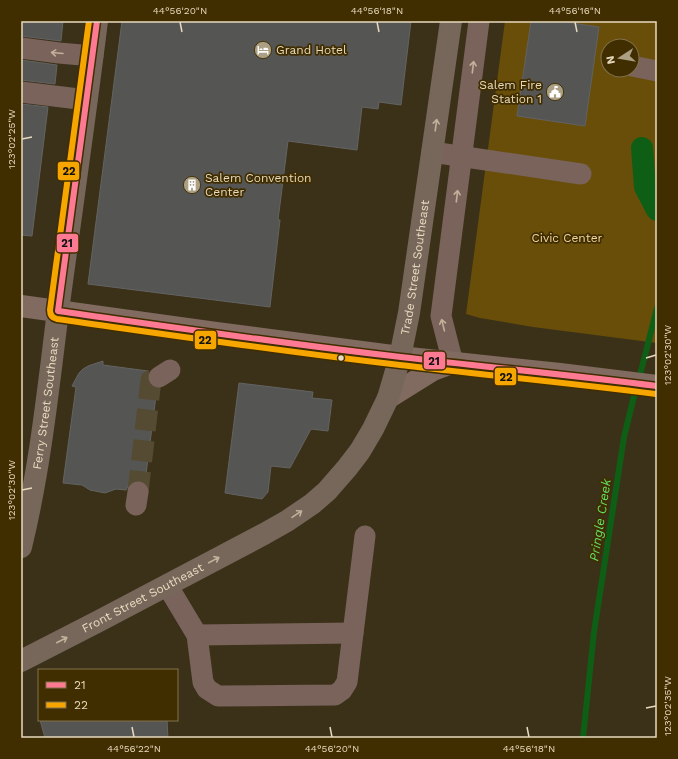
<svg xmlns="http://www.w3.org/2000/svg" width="678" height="759" font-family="'Work Sans',sans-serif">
<rect width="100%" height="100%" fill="#3b3119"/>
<path fill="#684e09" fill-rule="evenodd" d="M 505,21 L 531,21 L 517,116 L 585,126 L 599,27 L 558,21 L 657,21 L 657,343 L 533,327 L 480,318 L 466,314 ZM 608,46 L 632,46 L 632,70 L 608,70 Z"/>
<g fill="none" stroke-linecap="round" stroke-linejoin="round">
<g stroke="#0f5e15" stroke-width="6">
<polyline points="639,379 657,308"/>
<polyline points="583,738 594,632 624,437 636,388"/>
</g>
<polyline stroke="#0f5e15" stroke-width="22" points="642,148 645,187 657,210"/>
</g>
<g fill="#555553" stroke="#636362">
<polygon points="21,21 63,21 61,41 21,36"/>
<polygon points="122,21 411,21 401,105 379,102 378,109 362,107 357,150 288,141 278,220 280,220 270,307 88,284"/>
<polygon points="531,21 558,21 599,27 585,126 517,116"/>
<polygon points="21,60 57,65 55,84 21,80"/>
<polygon points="21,104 48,107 32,236 21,235"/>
<polygon points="103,361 103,365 148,371 147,377 149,383 153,387 157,388 145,482 139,480 134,481 129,484 126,490 116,489 105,493 90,490 82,485 63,483 76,387 72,386 79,373 83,369 88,366"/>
<polygon points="239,383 313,392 312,398 332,400 328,431 311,429 290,468 271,466 268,492 262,499 225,493"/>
<polygon points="40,720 167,720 168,738 45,738"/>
</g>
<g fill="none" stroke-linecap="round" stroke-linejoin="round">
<polyline stroke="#554a32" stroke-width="21" stroke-dasharray="21 10" stroke-linecap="butt" points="138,492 151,380 159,377"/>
<g stroke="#7a635b" stroke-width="21">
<polyline points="21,48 59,53 93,56"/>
<polyline points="632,66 657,71"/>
<polyline points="21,92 87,100"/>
<polyline points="432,152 581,174"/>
<polyline points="453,363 441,316 479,21"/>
<polyline points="159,377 170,370"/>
<polyline points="136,505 138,492"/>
<polyline points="167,585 197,635 203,682 207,689 218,696 335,695 342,690 347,682 365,536"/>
<polyline points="197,635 353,633"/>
</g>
<g stroke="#816b60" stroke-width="22">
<polyline points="21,306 216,333 400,357 560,374 657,386"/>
<polyline points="388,398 433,370 452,363"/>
</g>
<g stroke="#77675b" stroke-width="22">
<path id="s1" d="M 21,547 C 40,469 48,390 58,311 C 71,214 85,118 97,21"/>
<path id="s2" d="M 21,661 L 99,621 L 264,534 L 287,521 L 312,504 L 327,491 L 347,468 L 360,451 L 373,429 L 388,398 L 400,357 L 409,313 L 451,21"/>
</g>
<defs>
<path id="bus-1" d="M 97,21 L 58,311 C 172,327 286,344 401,357 C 486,367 572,375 657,386"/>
<path id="bus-2" d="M 89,21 L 50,310 C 50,315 52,318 57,319 C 171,335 285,352 400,365 C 485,375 571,383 656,394"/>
</defs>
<use href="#bus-1" stroke="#402d00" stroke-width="9"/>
<use href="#bus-2" stroke="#402d00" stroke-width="9"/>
<use href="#bus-1" stroke="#fe7a93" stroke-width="6"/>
<use href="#bus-2" stroke="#f7a600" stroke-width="6"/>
</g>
<defs><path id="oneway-shaft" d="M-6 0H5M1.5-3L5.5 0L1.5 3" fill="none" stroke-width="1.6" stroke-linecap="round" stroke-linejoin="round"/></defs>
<g stroke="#c2b09b">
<use href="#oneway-shaft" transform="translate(57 53) rotate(-175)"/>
<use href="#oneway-shaft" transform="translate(473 67) rotate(-83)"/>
<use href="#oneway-shaft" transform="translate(457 196) rotate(-83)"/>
<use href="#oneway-shaft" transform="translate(443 325) rotate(-104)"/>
</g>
<g stroke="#c0b29b">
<use href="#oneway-shaft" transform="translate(436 125) rotate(-82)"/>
<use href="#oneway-shaft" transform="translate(297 514) rotate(-34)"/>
<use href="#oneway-shaft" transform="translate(214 560) rotate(-28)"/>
<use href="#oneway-shaft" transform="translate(62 640) rotate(-27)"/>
</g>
<path fill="none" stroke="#e8dabe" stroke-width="1.5" d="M 180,22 L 182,32M 377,22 L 379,32M 575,22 L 577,32M 22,139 L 32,137M 646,358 L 656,355M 22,490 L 32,488M 646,708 L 656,706M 132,727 L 134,737M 330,727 L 332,737M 527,727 L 529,737"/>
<defs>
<symbol id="hotel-disc" viewBox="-11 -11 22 22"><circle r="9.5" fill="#ab9f84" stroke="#402d00"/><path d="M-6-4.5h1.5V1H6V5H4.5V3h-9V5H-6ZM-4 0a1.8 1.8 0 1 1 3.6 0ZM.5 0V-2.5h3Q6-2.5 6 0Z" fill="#fff"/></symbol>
<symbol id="civic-disc" viewBox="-11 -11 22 22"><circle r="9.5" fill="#ab9f84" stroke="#402d00"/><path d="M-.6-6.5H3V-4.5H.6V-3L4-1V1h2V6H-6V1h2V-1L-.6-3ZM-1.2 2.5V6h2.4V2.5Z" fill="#fff"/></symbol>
<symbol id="building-disc" viewBox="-11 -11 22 22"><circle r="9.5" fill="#ab9f84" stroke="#402d00"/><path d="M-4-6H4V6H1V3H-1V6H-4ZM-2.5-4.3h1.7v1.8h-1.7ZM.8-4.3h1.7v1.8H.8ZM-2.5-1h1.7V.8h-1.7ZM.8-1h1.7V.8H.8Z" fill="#fff"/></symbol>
</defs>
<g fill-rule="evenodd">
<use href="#hotel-disc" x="253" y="40" width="20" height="20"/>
<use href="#civic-disc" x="545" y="82" width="20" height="20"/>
<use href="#building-disc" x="182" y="175" width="20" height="20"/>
</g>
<circle fill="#e8dabe" stroke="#402d00" stroke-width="1.5" cx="341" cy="358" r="3.5"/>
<g text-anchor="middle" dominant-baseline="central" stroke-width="3.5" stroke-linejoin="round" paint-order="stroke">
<g font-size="12" fill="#e8dabe" stroke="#402d00" text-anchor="start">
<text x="276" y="50">Grand Hotel</text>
<text x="542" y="85" text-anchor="end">Salem Fire<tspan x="542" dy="14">Station 1</tspan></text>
<text x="205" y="178">Salem Convention<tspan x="205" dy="14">Center</tspan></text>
</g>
<g font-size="12" fill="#f4d79f" stroke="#402d00">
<text x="567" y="238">Civic Center</text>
</g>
<g font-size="12" fill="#e8dabe" stroke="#402d00">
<text stroke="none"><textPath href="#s2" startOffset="596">Trade Street Southeast</textPath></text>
<text stroke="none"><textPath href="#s1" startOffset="146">Ferry Street Southeast</textPath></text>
<text stroke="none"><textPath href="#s2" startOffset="137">Front Street Southeast</textPath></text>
</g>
<g font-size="13" font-style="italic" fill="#61de64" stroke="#402d00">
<text transform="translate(600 520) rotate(-81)">Pringle Creek</text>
</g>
</g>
<g stroke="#402d00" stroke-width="1.5">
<rect x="57" y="161" width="23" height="20" rx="4" fill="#f7a600"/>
<rect x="56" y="233" width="23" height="20" rx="4" fill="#fe7a93"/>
<rect x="194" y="330" width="23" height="20" rx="4" fill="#f7a600"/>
<rect x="423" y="351" width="23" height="19" rx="4" fill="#fe7a93"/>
<rect x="494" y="367" width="23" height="19" rx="4" fill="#f7a600"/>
</g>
<g font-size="11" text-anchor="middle" font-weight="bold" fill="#111">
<text x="69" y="175">22</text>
<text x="67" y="247">21</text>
<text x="205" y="344">22</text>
<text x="434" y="365">21</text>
<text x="506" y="381">22</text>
</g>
<rect width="678" height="759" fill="none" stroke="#402d00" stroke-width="44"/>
<rect x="38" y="669" width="140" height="52" fill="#402d00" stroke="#83724c"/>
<rect x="46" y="682" width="20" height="6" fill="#fe7a93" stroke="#83724c"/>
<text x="74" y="689" font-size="12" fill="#e8dabe">21</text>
<rect x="46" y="702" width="20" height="6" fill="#f7a600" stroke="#83724c"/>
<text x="74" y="709" font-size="12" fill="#e8dabe">22</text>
<g transform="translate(620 58) rotate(258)"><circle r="19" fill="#402d00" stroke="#83724c"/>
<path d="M0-3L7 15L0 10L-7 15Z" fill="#ab9f84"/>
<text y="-6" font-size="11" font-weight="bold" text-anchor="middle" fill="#e8dabe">N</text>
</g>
<rect x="22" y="22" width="634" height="715" fill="none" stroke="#e8dabe" stroke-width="1.5"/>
<g font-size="10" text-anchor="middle" fill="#e8dabe">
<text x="180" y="14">44°56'20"N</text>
<text x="377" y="14">44°56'18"N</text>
<text x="575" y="14">44°56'16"N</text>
<text transform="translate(11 139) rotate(-90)" y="4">123°02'25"W</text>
<text transform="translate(667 355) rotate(-90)" y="4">123°02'30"W</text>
<text transform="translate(11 490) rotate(-90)" y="4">123°02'30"W</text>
<text transform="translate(667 706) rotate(-90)" y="4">123°02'35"W</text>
<text x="134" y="752">44°56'22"N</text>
<text x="332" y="752">44°56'20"N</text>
<text x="529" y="752">44°56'18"N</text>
</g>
</svg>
